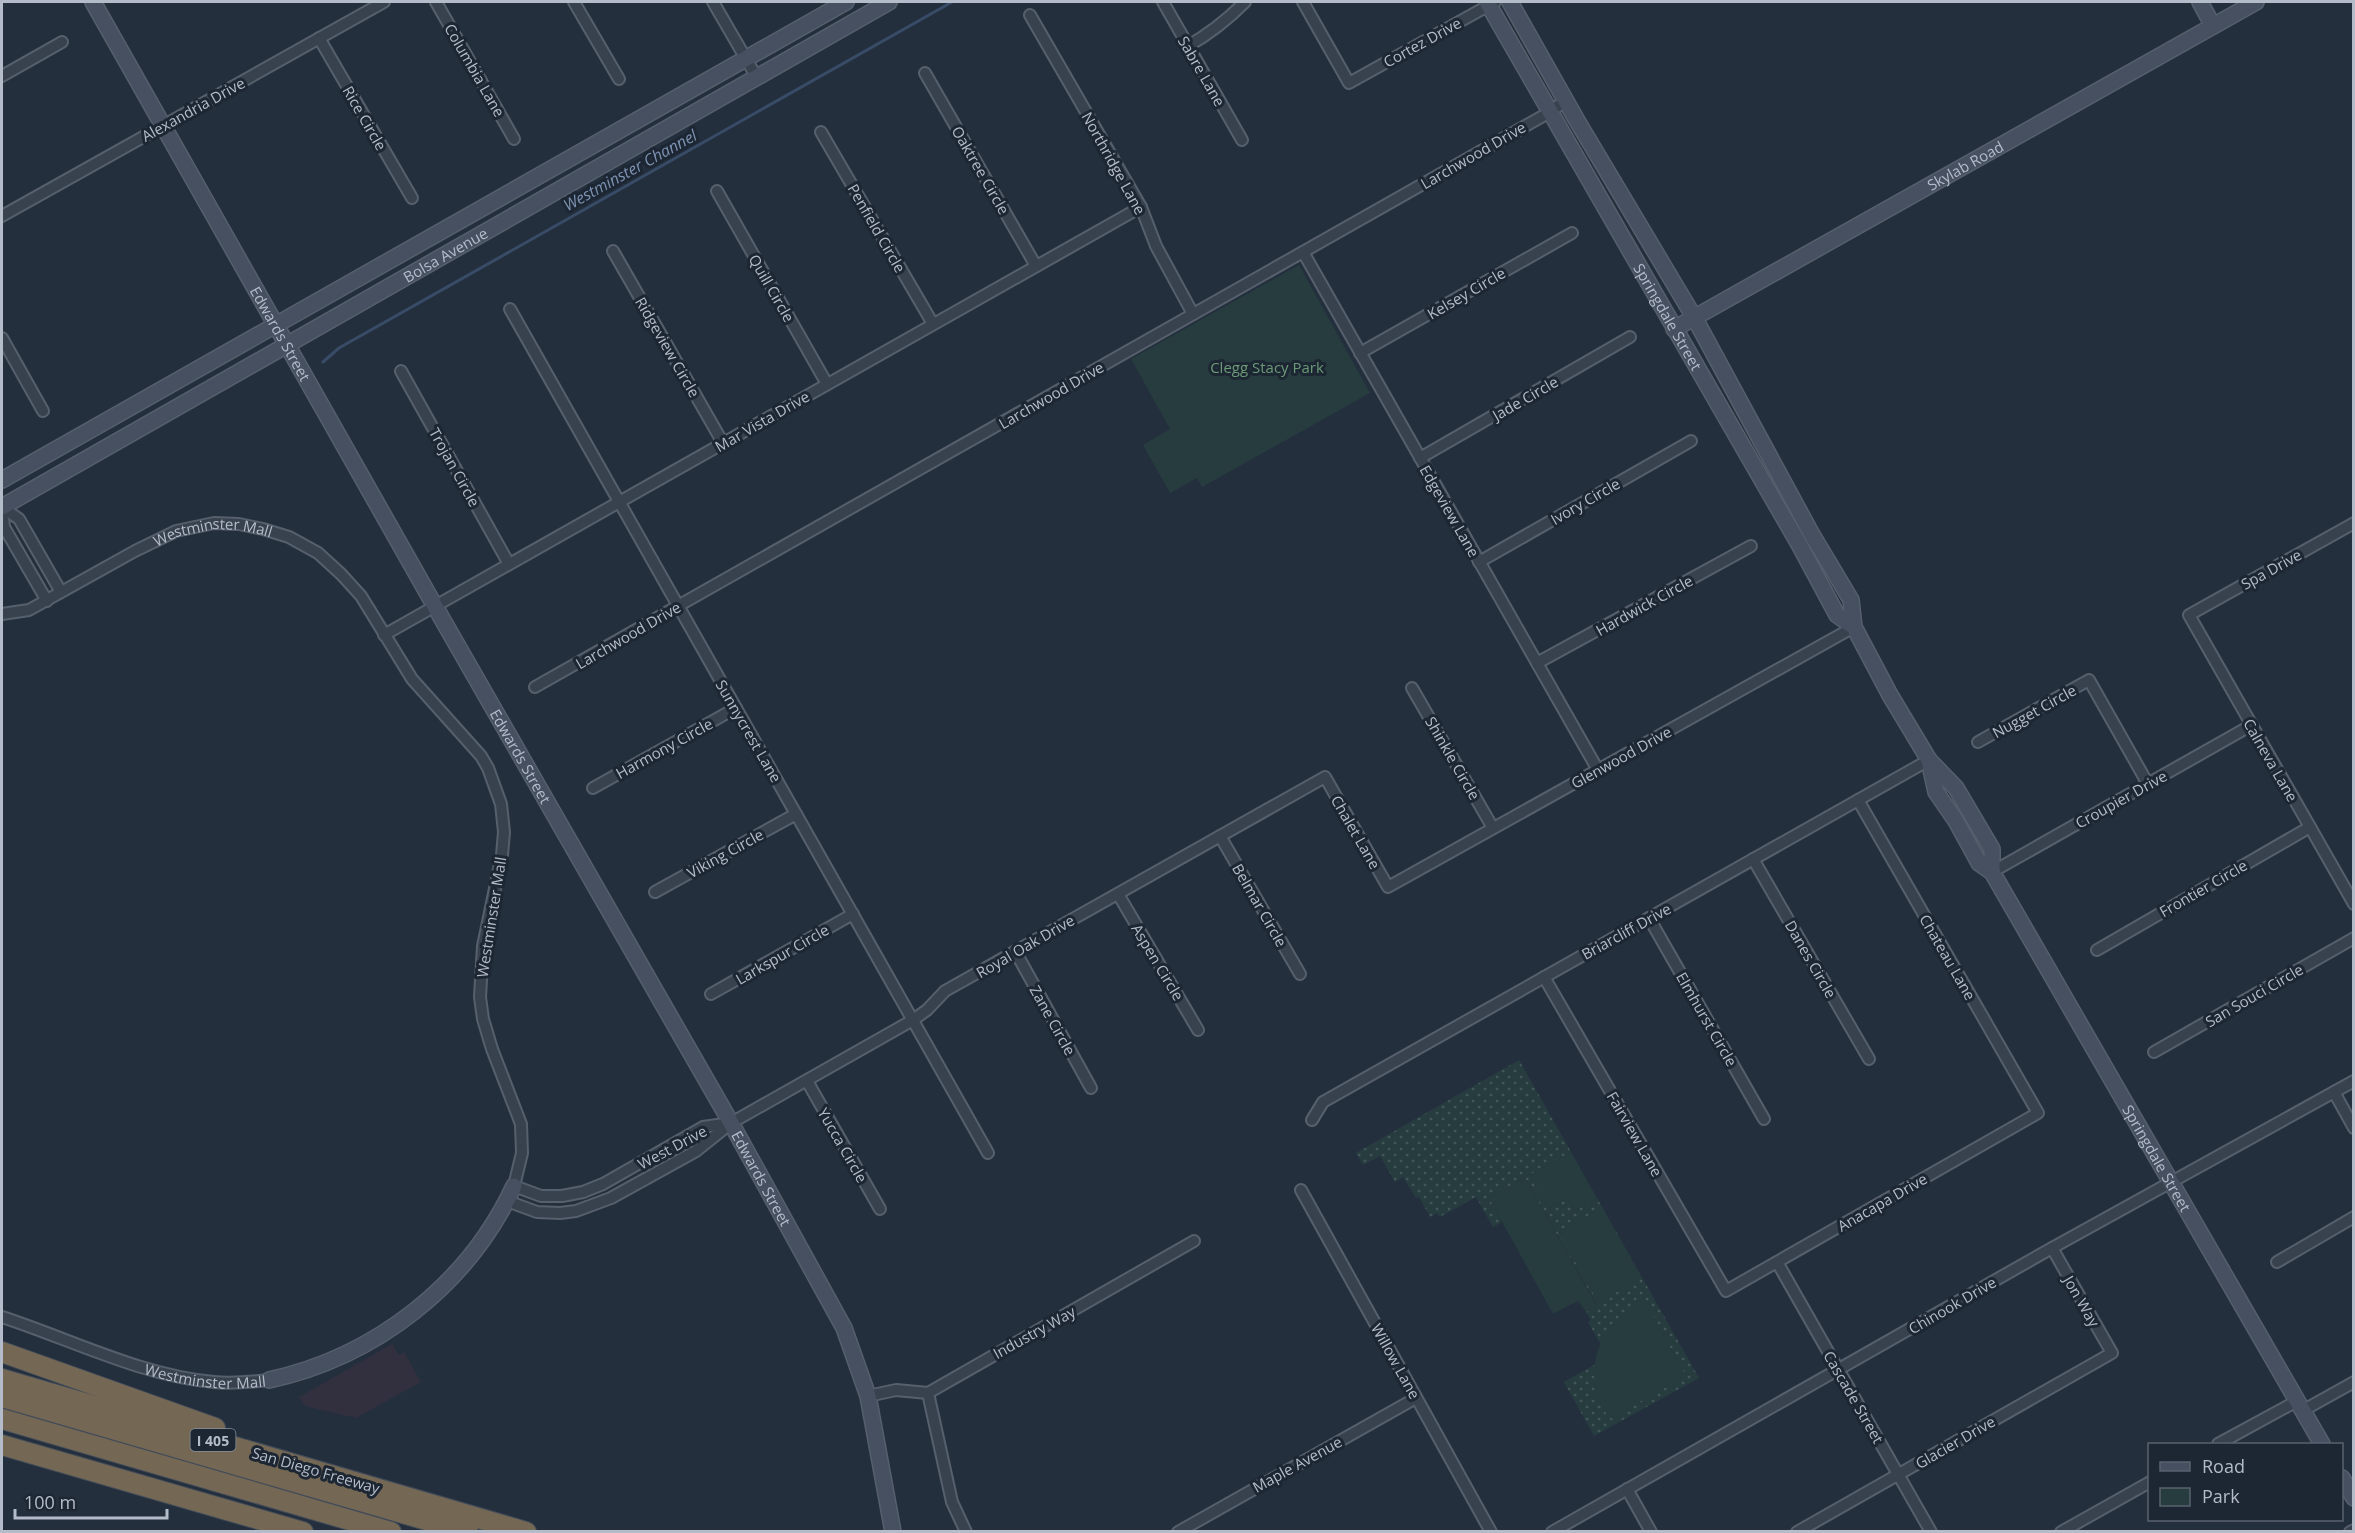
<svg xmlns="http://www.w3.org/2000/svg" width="2355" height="1533" font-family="'Open Sans',sans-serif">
<defs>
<pattern id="grass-dots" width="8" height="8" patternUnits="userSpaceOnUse" patternTransform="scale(1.5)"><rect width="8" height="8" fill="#263c3f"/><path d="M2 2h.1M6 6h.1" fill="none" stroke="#435659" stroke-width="1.8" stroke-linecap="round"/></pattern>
</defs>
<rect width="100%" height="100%" fill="#242f3e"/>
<polygon fill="#32303f" points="392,1344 399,1355 404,1352 421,1382 356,1418 305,1406 299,1397"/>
<polygon fill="url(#grass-dots)" points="1519,1060 1571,1152 1530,1175 1549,1208 1568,1198 1575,1211 1597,1198 1699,1378 1594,1436 1564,1382 1608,1357 1588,1322 1591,1320 1586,1312 1597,1305 1525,1178 1489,1198 1502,1222 1493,1227 1476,1197 1440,1217 1437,1213 1430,1217 1419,1197 1416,1198 1403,1177 1395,1182 1380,1156 1363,1165 1356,1153"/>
<g fill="#263c3f">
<polygon points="1299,265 1370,393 1202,487 1197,478 1170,493 1143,445 1170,429 1131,359"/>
<polygon points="1571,1152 1597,1198 1575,1211 1568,1198 1548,1209 1529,1175"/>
<polygon points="1525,1178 1597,1306 1586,1312 1578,1301 1553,1314 1489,1198"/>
<polygon points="1602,1208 1642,1278 1598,1302 1558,1232"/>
<path d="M 1643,1297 L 1686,1376 L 1609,1419 C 1605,1411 1598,1402 1596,1393 C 1587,1351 1610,1320 1643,1297 Z"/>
</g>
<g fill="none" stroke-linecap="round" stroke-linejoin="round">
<polyline stroke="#394c67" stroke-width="3" points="323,362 339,348 952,2"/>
<defs>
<g id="street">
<polyline points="436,2 514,139"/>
<polyline points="574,2 619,79"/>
<polyline points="713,2 756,76"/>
<polyline points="1163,2 1242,140"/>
<polyline points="1303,2 1349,83 1495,2"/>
<polyline points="1030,15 1141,207 1156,246 1193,314"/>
<polyline points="319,38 412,198"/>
<path d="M 1188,46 C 1211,33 1227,20 1245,2"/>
<polyline points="925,73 1036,266"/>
<polyline points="2,76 62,42"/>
<polyline points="821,132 933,324"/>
<polyline points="717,191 827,384"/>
<polyline points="2,216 384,2"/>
<polyline points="613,251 723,443"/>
<polyline points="1303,252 1598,770"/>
<polyline points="510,309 988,1153"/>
<polyline points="2,338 43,411"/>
<polyline points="1360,353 1572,233"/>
<polyline points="401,371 509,564"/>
<polyline points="1420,458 1630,337"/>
<polyline points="2,507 4,527 47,601"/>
<polyline points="2,507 19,519 61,592"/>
<polyline points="2354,523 2189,615 2354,904"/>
<polyline points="1479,562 1691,441"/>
<path id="s1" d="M 2,614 L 29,610 L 135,551 L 176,531 L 214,523 L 239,524 L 263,529 L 289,537 L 318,553 L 341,574 L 361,596 L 412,679 L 481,756 L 488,768 L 501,804 L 504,832 L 502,855 L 483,946 L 480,997 L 483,1019 L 492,1049 L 521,1124 L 522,1153 L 514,1186 L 541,1196 L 562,1196 L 583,1192 L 603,1184 L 703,1127 L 731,1123"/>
<polyline points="384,635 1141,207"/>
<polyline points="1537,663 1751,546"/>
<polyline points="535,687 1550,112 1565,101"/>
<polyline points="1412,688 1493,828"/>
<polyline points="1978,742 2089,680 2148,784"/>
<polyline points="593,788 736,708"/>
<polyline points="1220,836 1300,974"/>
<polyline points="1753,859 1869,1059"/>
<polyline points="1992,872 2250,726"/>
<polyline points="655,892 796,814"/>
<polyline points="1118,894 1198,1030"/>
<polyline points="1649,918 1764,1119"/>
<polyline points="2097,950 2310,827"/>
<polyline points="1015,951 1091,1088"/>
<polyline points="1544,977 1726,1291 2038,1113 1858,800"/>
<polyline points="711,994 853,914"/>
<polyline points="2154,1052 2354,938"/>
<polyline points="807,1081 880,1209"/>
<polyline points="2334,1092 2354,1128"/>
<polyline points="1312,1120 1323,1102 1929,760"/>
<polyline points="1301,1190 1491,1532"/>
<polyline points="507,1201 537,1212 560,1213 576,1211 611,1198 696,1151 731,1123 913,1020 927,1010 945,991 1325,777 1388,887 1854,627"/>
<polyline points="1777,1262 1931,1532"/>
<polyline points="2277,1262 2354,1217"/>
<path id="s2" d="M 2,1317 C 70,1339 142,1376 214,1382 C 232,1384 251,1382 269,1380"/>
<polyline points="928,1393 952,1502 966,1532"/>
<polyline points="868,1396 896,1390 928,1393 1194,1241"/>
<polyline points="2302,1411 2354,1382"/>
<polyline points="2218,1444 2297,1401"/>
<polyline points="1627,1489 1651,1532"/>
<polyline points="1178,1532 1416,1398"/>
<polyline points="1552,1532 2052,1248 2354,1081"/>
<polyline points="1797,1532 2112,1353 2052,1248"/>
<polyline points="2061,1532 2150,1482"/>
<polyline points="2350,1532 2354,1530"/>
</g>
<g id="secondary">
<path id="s3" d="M 93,2 L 445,624 L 731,1123 L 844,1328 L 868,1396 L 893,1532"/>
<path id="s4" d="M 1487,2 L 1800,546 L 1837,615 L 1854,627"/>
<polyline points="1510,2 1576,119 1694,317 1811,533 1851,600 1854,627 1890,695 1929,760 1956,788 1992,849 1992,872"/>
<polyline points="2200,2 2213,26"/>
<path id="s5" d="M 1674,329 L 2256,2"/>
<polyline points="2,480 846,2"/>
<path id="s6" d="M 2,507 L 889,2"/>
<path id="s7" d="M 1929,760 L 1936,792 L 1956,821 L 1979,863 L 1992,872 L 2322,1444"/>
<path d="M 269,1380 C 375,1357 468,1285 514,1186"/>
<polyline points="2342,1478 2354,1498"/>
</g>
<g id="highway">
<polyline points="2,1352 215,1428"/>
<polyline points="2,1379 526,1532"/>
<polyline points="2,1397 468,1532"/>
<polyline points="2,1419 391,1532"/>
<polyline points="2,1445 303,1532"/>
</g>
</defs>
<use href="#street" stroke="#565f6c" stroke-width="14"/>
<use href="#secondary" stroke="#565f6c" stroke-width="18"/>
<use href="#highway" stroke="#434c59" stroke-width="22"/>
<use href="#street" stroke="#38414e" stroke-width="10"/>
<use href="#secondary" stroke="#465061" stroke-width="15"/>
<use href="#highway" stroke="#746855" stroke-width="20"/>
</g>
<g text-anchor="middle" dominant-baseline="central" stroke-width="6" stroke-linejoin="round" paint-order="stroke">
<rect fill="#1d2633" stroke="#878f9c" stroke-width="1.5" x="190.5" y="1429" width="45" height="22" rx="4.5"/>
<g font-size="14" font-weight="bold" fill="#b4bcc9">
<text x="213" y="1440">I 405</text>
</g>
<g font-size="15" fill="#b4bcc9" stroke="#1d2633">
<text transform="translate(1422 42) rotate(-29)">Cortez Drive</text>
<text transform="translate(475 70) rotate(60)">Columbia Lane</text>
<text transform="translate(1202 71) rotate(60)">Sabre Lane</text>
<text transform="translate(193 109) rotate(-29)">Alexandria Drive</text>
<text transform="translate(365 118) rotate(60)">Rice Circle</text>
<text transform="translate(1473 155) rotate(-30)">Larchwood Drive</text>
<text transform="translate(1114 163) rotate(61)">Northridge Lane</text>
<text stroke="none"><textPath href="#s5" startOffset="334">Skylab Road</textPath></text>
<text transform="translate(981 170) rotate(60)">Oaktree Circle</text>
<text transform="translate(877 228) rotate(60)">Penfield Circle</text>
<text stroke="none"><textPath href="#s6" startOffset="510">Bolsa Avenue</textPath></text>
<text transform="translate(772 288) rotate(60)">Quill Circle</text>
<text transform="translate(1466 293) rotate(-30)">Kelsey Circle</text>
<text stroke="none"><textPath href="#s4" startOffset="363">Springdale Street</textPath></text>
<text stroke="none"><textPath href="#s3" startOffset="381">Edwards Street</textPath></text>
<text transform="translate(668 347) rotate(60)">Ridgeview Circle</text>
<text transform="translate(1051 395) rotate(-30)">Larchwood Drive</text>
<text transform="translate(1525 398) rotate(-30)">Jade Circle</text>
<text transform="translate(762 421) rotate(-30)">Mar Vista Drive</text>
<text transform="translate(455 467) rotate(61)">Trojan Circle</text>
<text transform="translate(1585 501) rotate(-30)">Ivory Circle</text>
<text transform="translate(1450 511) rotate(60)">Edgeview Lane</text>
<text stroke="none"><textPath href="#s1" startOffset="231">Westminster Mall</textPath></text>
<text transform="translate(2271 569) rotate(-29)">Spa Drive</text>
<text transform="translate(1644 605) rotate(-29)">Hardwick Circle</text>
<text transform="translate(628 635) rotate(-30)">Larchwood Drive</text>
<text transform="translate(2034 711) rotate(-29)">Nugget Circle</text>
<text transform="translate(749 731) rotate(60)">Sunnycrest Lane</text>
<text transform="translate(664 748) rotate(-29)">Harmony Circle</text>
<text stroke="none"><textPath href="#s3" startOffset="867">Edwards Street</textPath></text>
<text transform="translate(1621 757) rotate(-29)">Glenwood Drive</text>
<text transform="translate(1453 758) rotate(60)">Shinkle Circle</text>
<text transform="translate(2271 760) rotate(60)">Calneva Lane</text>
<text transform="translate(2121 799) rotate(-29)">Croupier Drive</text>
<text transform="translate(1356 832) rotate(60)">Chalet Lane</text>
<text transform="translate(725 853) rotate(-29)">Viking Circle</text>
<text transform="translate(2203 888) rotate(-30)">Frontier Circle</text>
<text transform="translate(1260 905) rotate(60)">Belmar Circle</text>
<text transform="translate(491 917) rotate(-81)">Westminster Mall</text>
<text transform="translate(1626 931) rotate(-29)">Briarcliff Drive</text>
<text transform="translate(1025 946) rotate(-30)">Royal Oak Drive</text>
<text transform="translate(782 954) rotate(-30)">Larkspur Circle</text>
<text transform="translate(1948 957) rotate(60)">Chateau Lane</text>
<text transform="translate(1811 959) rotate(60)">Danes Circle</text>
<text transform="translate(1158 962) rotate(59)">Aspen Circle</text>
<text transform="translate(2254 995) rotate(-30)">San Souci Circle</text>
<text transform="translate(1707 1019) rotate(60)">Elmhurst Circle</text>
<text transform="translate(1053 1020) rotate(61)">Zane Circle</text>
<text transform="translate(1635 1134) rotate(60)">Fairview Lane</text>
<text transform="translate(843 1145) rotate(60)">Yucca Circle</text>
<text transform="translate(672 1147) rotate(-28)">West Drive</text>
<text stroke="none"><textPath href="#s7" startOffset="462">Springdale Street</textPath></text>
<text stroke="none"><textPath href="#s3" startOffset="1353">Edwards Street</textPath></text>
<text transform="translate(1882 1202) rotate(-30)">Anacapa Drive</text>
<text transform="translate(2082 1301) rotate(60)">Jon Way</text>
<text transform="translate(1952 1305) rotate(-30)">Chinook Drive</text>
<text transform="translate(1034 1332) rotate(-29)">Industry Way</text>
<text transform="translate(1396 1361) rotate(61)">Willow Lane</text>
<text stroke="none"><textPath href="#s2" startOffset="213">Westminster Mall</textPath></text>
<text transform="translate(1854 1397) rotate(60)">Cascade Street</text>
<text transform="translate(1955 1442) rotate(-30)">Glacier Drive</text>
<text transform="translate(1297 1464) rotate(-29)">Maple Avenue</text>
<text transform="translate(316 1470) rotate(16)">San Diego Freeway</text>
</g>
<g font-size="15" fill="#6b9a76" stroke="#1d2633">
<text x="1267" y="367">Clegg Stacy Park</text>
</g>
<g font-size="16" font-style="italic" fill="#7c92b1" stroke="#1d2633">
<text transform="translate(630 170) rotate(-29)">Westminster Channel</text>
</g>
</g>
<rect width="2355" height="1533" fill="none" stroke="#b4bcc9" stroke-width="6"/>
<rect x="2148" y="1443" width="195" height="78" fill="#1d2633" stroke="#59626f" stroke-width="1.5"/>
<rect x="2160" y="1462" width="30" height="9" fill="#465061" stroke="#59626f" stroke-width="1.5"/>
<text x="2202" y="1473" font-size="18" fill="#b4bcc9">Road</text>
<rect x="2160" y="1488" width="30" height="18" fill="#263c3f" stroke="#59626f" stroke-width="1.5"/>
<text x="2202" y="1503" font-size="18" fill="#b4bcc9">Park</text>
<path d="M15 1509v9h152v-9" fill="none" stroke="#b4bcc9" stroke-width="3"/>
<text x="24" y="1509" font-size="18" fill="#b4bcc9" stroke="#1d2633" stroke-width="4.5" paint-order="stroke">100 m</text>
</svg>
